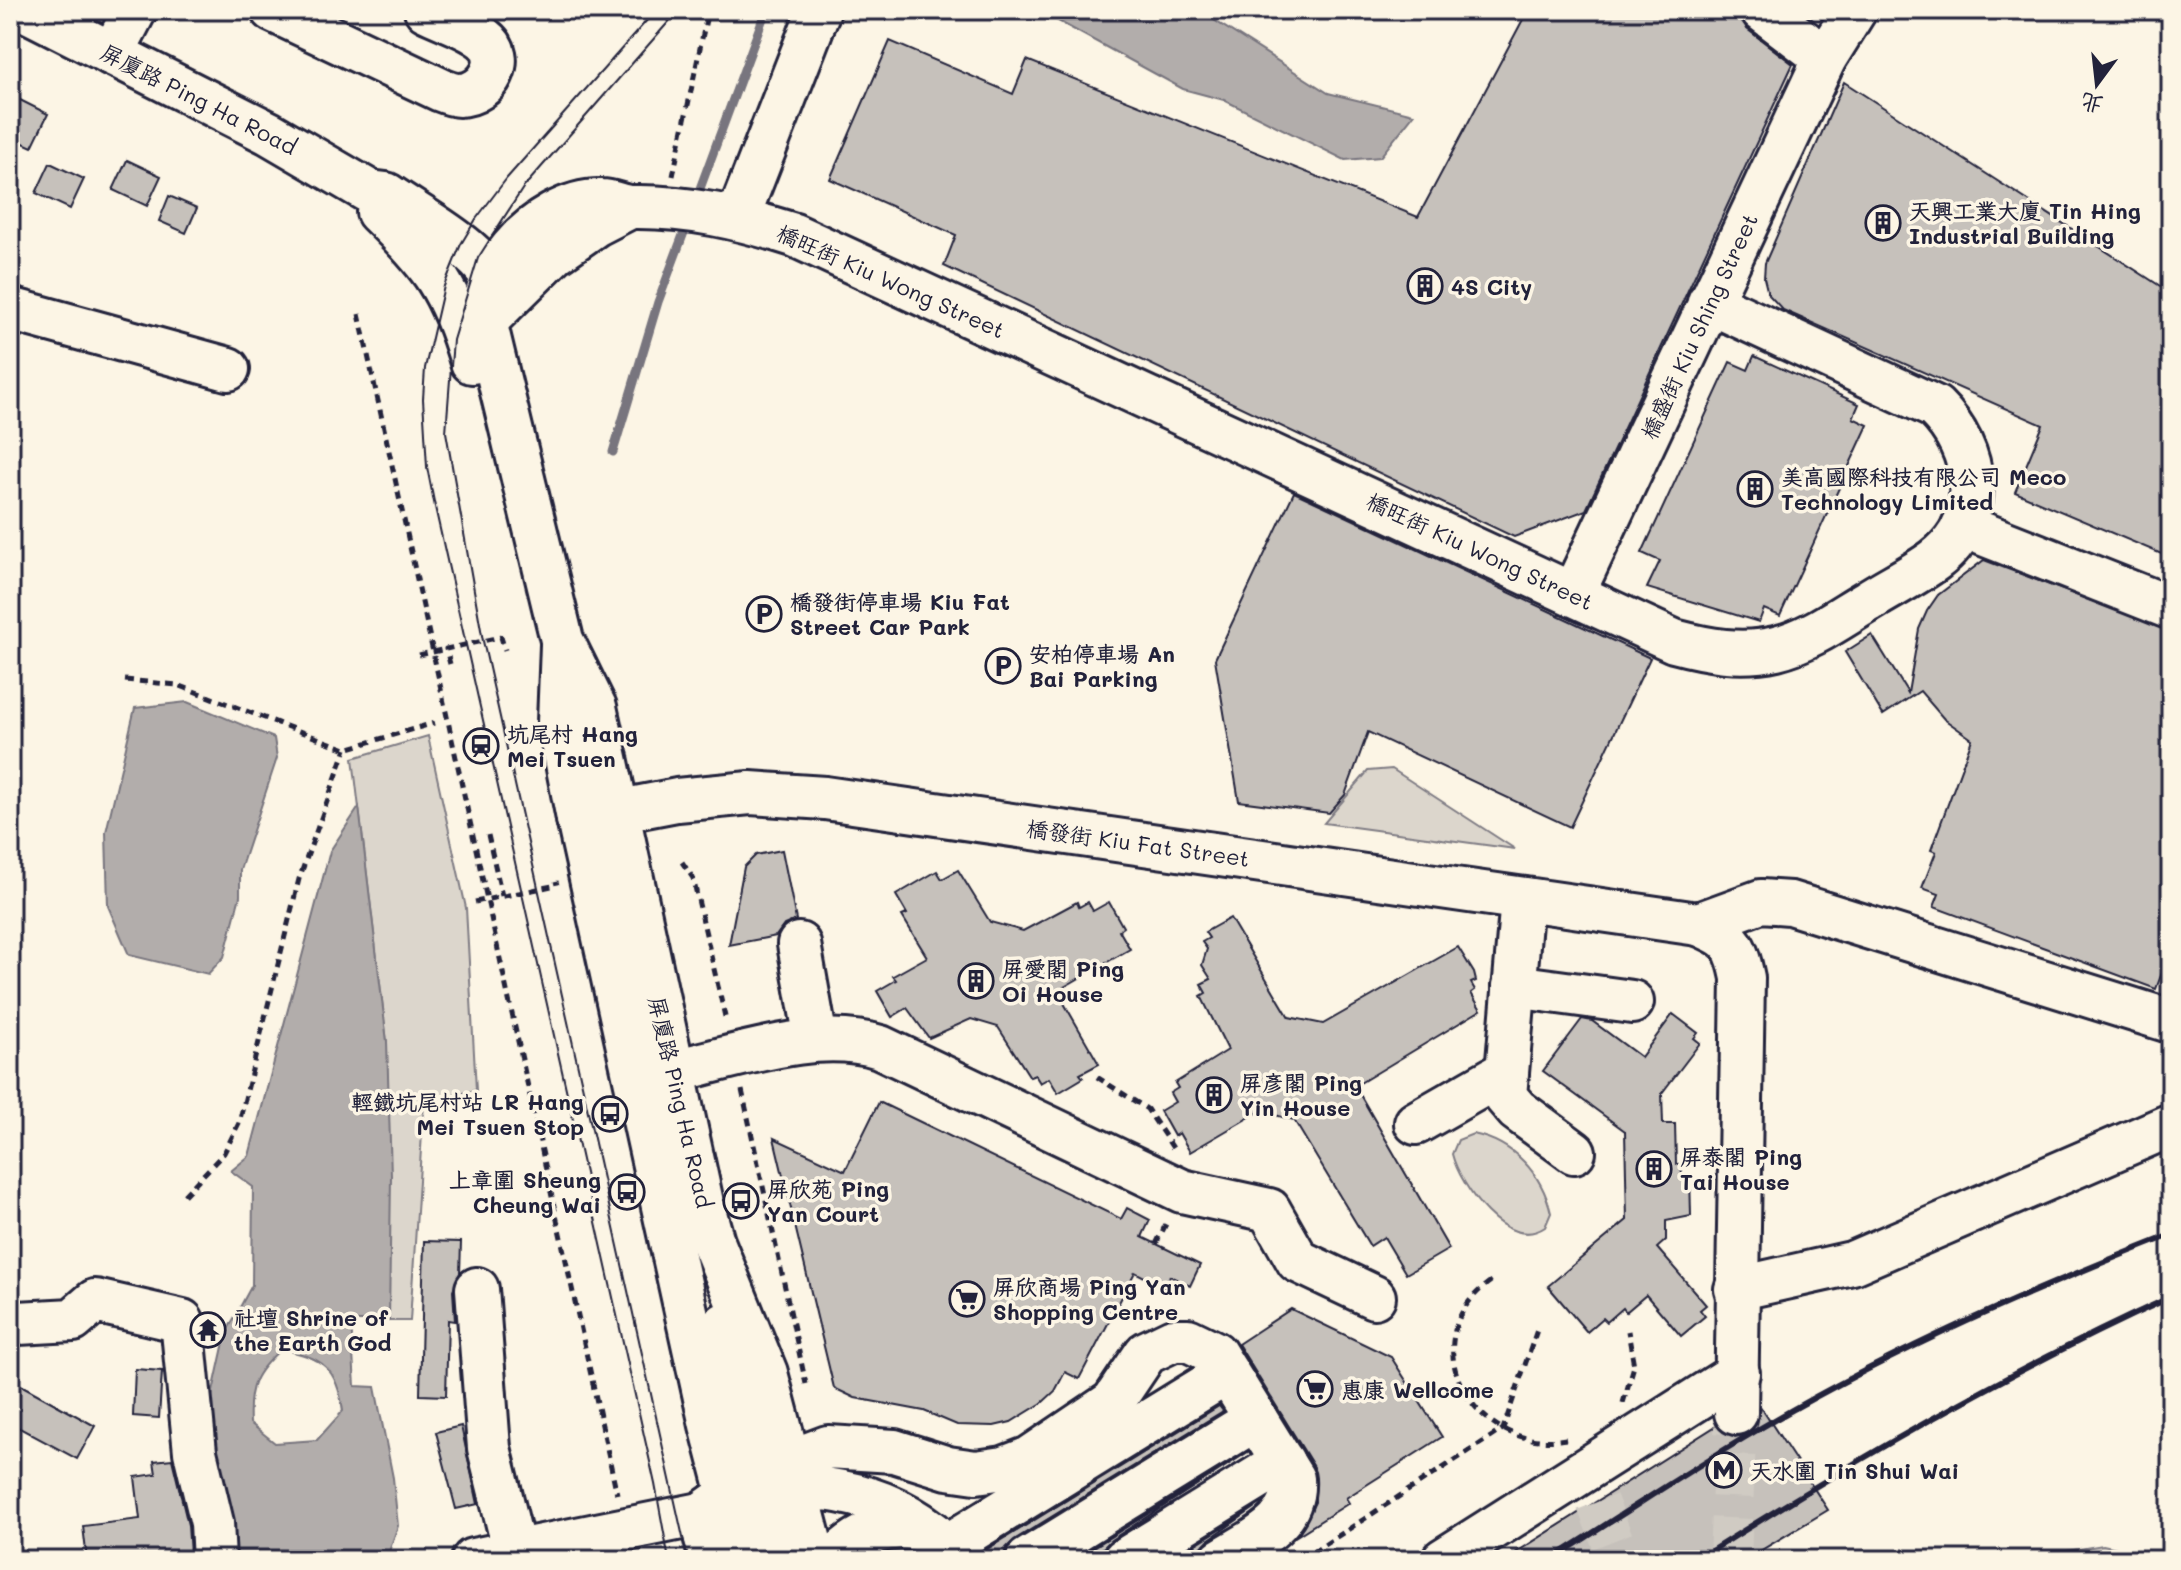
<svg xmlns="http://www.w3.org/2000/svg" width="2181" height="1570" font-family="Mali,'LXGW WenKai TC',sans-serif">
<rect width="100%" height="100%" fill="#fcf5e5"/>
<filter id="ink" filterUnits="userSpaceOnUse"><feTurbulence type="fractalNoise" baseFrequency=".0125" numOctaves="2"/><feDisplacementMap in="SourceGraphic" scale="16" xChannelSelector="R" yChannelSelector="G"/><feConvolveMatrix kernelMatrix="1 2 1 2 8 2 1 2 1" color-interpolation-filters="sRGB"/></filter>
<g filter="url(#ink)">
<g fill="#dcd6cc" stroke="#7f7c84" stroke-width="2">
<polygon points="428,736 466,908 476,1090 424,1102 410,1321 389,1321 387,1042 353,758"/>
<polygon points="1392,769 1515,849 1324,823 1368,771"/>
<path d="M 1473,1134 C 1513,1142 1542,1173 1551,1213 L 1545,1227 C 1507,1253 1460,1186 1452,1154 L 1458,1140 Z"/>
<polygon points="2103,1545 2171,1560 2014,1560"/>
</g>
<g fill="#b2adab" stroke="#78757e" stroke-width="2" fill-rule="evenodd">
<polygon points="1038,10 1198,10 1328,93 1414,114 1380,157 1345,160 1224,100 1183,89"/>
<polygon points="187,702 274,738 277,758 240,870 240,896 224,957 208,974 129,955 108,906 106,832 135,708"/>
<path d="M 359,807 L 387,1042 L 391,1176 L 389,1321 L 351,1321 L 355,1386 L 375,1387 L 393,1478 L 398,1526 L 386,1560 L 233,1560 L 208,1431 L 211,1401 L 226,1333 L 252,1285 L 253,1187 L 231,1171 L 249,1156 L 330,851 ZM 281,1349 C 323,1358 337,1367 343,1411 L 317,1440 L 275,1443 L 250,1423 C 248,1387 254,1373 281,1349 Z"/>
</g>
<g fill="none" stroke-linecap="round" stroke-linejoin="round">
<g stroke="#78757e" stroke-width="9">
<polyline points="695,202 766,10"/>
<polyline points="613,452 658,302 689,219"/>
</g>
</g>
<g fill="#c6c1bb" stroke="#22223b" stroke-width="2">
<polygon points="1528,10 1738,10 1747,29 1793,64 1586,510 1514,537 944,266 956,235 830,179 890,41 1013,94 1027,60 1418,217"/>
<polygon points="1844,82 2171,293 2171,558 2015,492 2043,425 1783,310 1768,294 1764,278 1765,263"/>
<polygon points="18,99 48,114 32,147 10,137 10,116"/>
<polygon points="127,160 161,176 147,206 113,190"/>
<polygon points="50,163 84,179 70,209 36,193"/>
<polygon points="169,196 197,208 186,233 159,221"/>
<polygon points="1754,356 1859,404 1853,418 1868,425 1780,616 1764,609 1759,622 1647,588 1660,561 1642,553 1730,362 1748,370"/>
<polygon points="1294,492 1650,658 1570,827 1368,732 1345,795 1329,813 1239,801 1215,659"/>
<polygon points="1984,560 2171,631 2171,948 2156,989 1934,907 1939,894 1922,888 1936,852 1931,850 1972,739 1944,719 1920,691 1883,715 1845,652 1872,635 1908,693 1919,629 1927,611 1938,595"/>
<polygon points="782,850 796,920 784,925 776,936 729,945 744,867 756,855"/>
<polygon points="958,870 990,922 1023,931 1077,902 1079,907 1088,902 1093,911 1109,902 1123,927 1119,930 1130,949 1057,991 1099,1064 1080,1074 1083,1078 1058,1093 1049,1078 1040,1083 1035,1075 1030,1077 998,1027 971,1019 929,1038 907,1008 892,1017 877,991 896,980 893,976 927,957 902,916 907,914 896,895 937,871 942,879"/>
<polygon points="1230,918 1289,1017 1323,1024 1458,947 1474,973 1476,981 1471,983 1475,990 1471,993 1481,1010 1355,1086 1449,1249 1406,1274 1384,1237 1370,1246 1294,1120 1260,1111 1190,1152 1179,1133 1174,1136 1160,1111 1175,1102 1170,1093 1178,1088 1175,1083 1228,1050 1201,996 1206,993 1201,984 1211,979 1202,965 1207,949 1202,942 1209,938 1205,932"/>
<polygon points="1673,1014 1698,1033 1694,1038 1700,1043 1662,1093 1663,1124 1675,1124 1676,1164 1681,1164 1682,1174 1690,1174 1691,1216 1666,1221 1666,1240 1657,1248 1706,1305 1700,1310 1705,1316 1681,1336 1646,1295 1626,1312 1623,1308 1607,1322 1603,1318 1587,1332 1548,1286 1627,1220 1625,1131 1543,1071 1582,1019 1592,1021 1641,1057"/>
<polygon points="879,1102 1121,1219 1127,1208 1150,1220 1142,1237 1200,1265 1190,1286 1170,1276 1164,1287 1135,1272 1079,1379 1065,1372 1055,1391 1042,1403 1011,1422 994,1426 957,1425 924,1411 855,1398 834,1388 774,1138 845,1171"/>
<polygon points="424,1241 461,1242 460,1273 453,1291 455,1321 448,1320 446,1396 420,1395"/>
<polygon points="1291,1309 1391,1357 1442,1437 1346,1498 1349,1503 1298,1535 1315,1502 1314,1467 1238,1344"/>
<polygon points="135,1369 162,1371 159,1418 133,1416"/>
<polygon points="10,1379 95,1426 77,1459 10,1423"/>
<polygon points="1219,1406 1223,1411 1014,1540 1006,1548 1003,1560 993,1560 986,1550"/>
<polygon points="1760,1406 1828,1510 1745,1560 1504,1560 1716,1426 1735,1437 1748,1434 1757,1425"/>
<polygon points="461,1426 478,1504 456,1509 436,1432"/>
<polygon points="1248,1452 1111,1540 1103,1548 1100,1560 1073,1560"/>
<polygon points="172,1459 188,1525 190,1554 145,1560 87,1560 83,1526 140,1519 135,1477 156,1474 154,1461"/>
<polygon points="1262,1503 1208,1540 1200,1549 1197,1560 1170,1560"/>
</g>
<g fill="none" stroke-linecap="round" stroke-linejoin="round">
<g stroke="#d0cbc3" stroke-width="42" stroke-dasharray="42 21" stroke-linecap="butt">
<polyline points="1597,1502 1620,1560"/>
<polyline points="1730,1560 1736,1413"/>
</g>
<defs>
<g id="minor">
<path d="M 26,10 L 269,133 L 370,192 L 386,194 C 429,224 483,248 505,298"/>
<path d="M 272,10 L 441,90 C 446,92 454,95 459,95 C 488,95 509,57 483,38 C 468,26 444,19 426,10"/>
<polyline points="1762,10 1825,58"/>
<polyline points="112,54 135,10"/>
<path d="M 378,212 C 432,264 451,289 472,362"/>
<polyline points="738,217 819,10"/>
<polyline points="10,309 228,369"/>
<polyline points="490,317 555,253 595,225 628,208"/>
<polyline points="1963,526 2171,608"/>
<polyline points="1573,594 1825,58 1855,10"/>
<polyline points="562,645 559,722 578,819 711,1425 746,1560"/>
<path d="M 578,819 L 677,800 L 750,793 L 825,798 L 1698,924 C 1731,937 1736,944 1743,978 L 1736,1413"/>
<polyline points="1522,899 1505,1096 1517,1110 1574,1152"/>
<polyline points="1698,924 1761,901 1790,903 2170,1021"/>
<polyline points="799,944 816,1040"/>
<polyline points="1514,986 1632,1002"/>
<path d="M 673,1071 C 737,1057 816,1027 880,1047 L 1182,1191 L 1269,1210 L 1298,1261 L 1374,1297"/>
<polyline points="1416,1123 1507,1071"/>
<polyline points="477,1289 489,1448 514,1549"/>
<polyline points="1736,1289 1852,1263 2171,1125"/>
<polyline points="10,1319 18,1323 73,1320 95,1301 182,1321 195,1452 212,1523 214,1560"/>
<polyline points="725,1324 759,1473 749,1495"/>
<polyline points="776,1474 765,1500 779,1560"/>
<path d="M 700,1515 L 759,1473 L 828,1447 L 894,1451 L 948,1468 L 976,1472 L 1004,1468 L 1030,1458 L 1113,1402 L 1146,1353 L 1173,1340 L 1188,1340 L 1215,1353 L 1293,1479 C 1296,1524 1254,1539 1221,1560"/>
<polyline points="700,1515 711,1560"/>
<polyline points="945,1547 1227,1373"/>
<path d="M 473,1560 L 825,1489 C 867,1495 899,1507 933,1533"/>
<path d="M 815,1560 L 766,1373 L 713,1242 L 702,1203 L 595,707 L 562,640 L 485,321 C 483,292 494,270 512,248 C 533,223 568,200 602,201 C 612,201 622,207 632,207 C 689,206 740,218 794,235 L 1674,641 C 1708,650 1741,656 1776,648 C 1810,640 1839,618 1868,601 C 1890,587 1915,575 1935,560 C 1989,519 1978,449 1935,407 L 1709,302"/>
<path d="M 833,1560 C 860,1532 891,1520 929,1532"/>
<polyline points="1027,1560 1256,1419"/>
<polyline points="1124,1560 1283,1462"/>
<polyline points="1443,1560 1738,1373"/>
</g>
</defs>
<use href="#minor" stroke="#22223b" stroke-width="48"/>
<g stroke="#22223b" stroke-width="5" stroke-dasharray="8 6" stroke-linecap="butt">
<polyline points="673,176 708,10"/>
<polyline points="359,314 617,1494"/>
<polyline points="419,655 446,649"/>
<polyline points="450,664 446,649 501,637 505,650"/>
<polyline points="125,680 178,685 346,749 434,723"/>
<polyline points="488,835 502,896"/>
<polyline points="682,862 693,878 726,1021"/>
<polyline points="475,902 557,885 556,881"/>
<polyline points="1097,1077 1147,1109 1173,1148"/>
<polyline points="742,1090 806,1384"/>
<polyline points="184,1195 224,1153 239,1123 299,879 346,749"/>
<polyline points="1156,1244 1168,1220"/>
<path d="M 1491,1281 C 1407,1340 1474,1455 1566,1439"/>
<polyline points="1623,1403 1634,1366 1628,1331"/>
<polyline points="1301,1560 1503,1429 1538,1327"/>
</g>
<use href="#minor" stroke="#fcf5e5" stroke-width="42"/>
<g stroke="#22223b" stroke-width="2">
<polyline points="656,10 507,178 476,219 461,244 444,286 425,368 423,399 427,467 435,507 655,1484 669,1560"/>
<polyline points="679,10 523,188 478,258 453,340 446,432 483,641 688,1560"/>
</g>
<g stroke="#22223b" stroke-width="6">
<path d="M 1550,1560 C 1624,1514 1696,1465 1771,1422 C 1898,1348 2034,1289 2171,1235"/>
<path d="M 1697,1560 C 1850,1463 2006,1372 2171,1297"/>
</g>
</g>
</g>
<defs>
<symbol id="building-ring" viewBox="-11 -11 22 22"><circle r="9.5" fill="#fcf5e5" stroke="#22223b" stroke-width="1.5"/><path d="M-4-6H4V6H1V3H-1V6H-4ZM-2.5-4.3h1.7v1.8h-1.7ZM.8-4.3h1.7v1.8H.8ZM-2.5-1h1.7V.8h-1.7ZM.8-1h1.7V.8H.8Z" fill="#22223b"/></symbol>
<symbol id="parking-ring" viewBox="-11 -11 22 22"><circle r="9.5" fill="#fcf5e5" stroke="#22223b" stroke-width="1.5"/><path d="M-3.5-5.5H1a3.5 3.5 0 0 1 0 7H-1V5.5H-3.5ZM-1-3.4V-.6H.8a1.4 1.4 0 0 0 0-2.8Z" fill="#22223b"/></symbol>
<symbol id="station-ring" viewBox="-11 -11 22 22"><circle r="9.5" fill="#fcf5e5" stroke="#22223b" stroke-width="1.5"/><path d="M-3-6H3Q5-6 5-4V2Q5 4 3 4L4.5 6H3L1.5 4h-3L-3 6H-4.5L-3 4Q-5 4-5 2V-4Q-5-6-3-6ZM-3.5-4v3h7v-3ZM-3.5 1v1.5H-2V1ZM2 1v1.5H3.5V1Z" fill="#22223b"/></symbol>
<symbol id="bus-ring" viewBox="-11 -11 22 22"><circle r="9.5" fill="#fcf5e5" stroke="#22223b" stroke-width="1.5"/><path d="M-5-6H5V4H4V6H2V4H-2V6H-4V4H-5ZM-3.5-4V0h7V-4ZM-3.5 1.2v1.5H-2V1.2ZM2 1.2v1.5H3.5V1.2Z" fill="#22223b"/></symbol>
<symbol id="supermarket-ring" viewBox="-11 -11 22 22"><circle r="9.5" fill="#fcf5e5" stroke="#22223b" stroke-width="1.5"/><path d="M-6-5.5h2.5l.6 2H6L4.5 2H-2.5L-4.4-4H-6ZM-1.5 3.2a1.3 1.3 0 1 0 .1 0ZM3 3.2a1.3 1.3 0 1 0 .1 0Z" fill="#22223b"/></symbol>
<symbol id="temple-ring" viewBox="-11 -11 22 22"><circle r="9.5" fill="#fcf5e5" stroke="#22223b" stroke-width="1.5"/><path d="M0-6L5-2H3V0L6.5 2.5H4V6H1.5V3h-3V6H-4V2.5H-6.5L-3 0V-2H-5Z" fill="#22223b"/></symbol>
<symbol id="metro-ring" viewBox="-11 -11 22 22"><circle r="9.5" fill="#fcf5e5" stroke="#22223b" stroke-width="1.5"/><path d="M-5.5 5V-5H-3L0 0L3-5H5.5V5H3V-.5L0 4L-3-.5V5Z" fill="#22223b"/></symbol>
</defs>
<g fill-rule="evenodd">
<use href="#building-ring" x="1863" y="203" width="40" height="40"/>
<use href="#building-ring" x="1405" y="266" width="40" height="40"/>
<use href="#building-ring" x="1735" y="469" width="40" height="40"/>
<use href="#parking-ring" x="744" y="594" width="40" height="40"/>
<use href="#parking-ring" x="983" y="646" width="40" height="40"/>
<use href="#station-ring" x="461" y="726" width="40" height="40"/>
<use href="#building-ring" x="956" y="961" width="40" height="40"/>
<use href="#building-ring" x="1194" y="1075" width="40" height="40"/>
<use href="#bus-ring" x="590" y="1094" width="40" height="40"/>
<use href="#building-ring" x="1634" y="1149" width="40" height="40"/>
<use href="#bus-ring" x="607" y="1172" width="40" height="40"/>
<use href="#bus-ring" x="721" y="1181" width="40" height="40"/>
<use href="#supermarket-ring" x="947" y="1279" width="40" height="40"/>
<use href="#temple-ring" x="188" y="1310" width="40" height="40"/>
<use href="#supermarket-ring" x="1295" y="1369" width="40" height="40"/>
<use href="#metro-ring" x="1704" y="1450" width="40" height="40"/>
</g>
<g text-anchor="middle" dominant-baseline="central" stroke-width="7" stroke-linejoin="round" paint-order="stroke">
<g font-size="22" fill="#22223b" stroke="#fcf5e5">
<text transform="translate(199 99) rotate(27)">屏廈路 Ping Ha Road</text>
<text transform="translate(891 281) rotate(24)">橋旺街 Kiu Wong Street</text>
<text transform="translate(1699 326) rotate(-65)">橋盛街 Kiu Shing Street</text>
<text transform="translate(1480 551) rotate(25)">橋旺街 Kiu Wong Street</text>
<text transform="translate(1138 843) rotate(8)">橋發街 Kiu Fat Street</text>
<text transform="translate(681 1102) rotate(77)">屏廈路 Ping Ha Road</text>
</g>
<g font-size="22" font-weight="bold" fill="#22223b" stroke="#fcf5e5" text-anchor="start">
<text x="1909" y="210">天興工業大廈 Tin Hing<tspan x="1909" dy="25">Industrial Building</tspan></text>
<text x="1451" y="286">4S City</text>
<text x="1781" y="476">美高國際科技有限公司 Meco<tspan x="1781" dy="25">Technology Limited</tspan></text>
<text x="790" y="601">橋發街停車場 Kiu Fat<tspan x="790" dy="25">Street Car Park</tspan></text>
<text x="1029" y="653">安柏停車場 An<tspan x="1029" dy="25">Bai Parking</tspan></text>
<text x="507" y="733">坑尾村 Hang<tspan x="507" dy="25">Mei Tsuen</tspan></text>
<text x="1002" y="968">屏愛閣 Ping<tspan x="1002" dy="25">Oi House</tspan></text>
<text x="1240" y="1082">屏彥閣 Ping<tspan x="1240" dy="25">Yin House</tspan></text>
<text x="584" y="1101" text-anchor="end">輕鐵坑尾村站 LR Hang<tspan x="584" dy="25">Mei Tsuen Stop</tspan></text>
<text x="1680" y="1156">屏泰閣 Ping<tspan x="1680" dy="25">Tai House</tspan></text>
<text x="601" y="1179" text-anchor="end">上章圍 Sheung<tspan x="601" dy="25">Cheung Wai</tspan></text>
<text x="767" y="1188">屏欣苑 Ping<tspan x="767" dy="25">Yan Court</tspan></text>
<text x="993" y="1286">屏欣商場 Ping Yan<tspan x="993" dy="25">Shopping Centre</tspan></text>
<text x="234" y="1317">社壇 Shrine of<tspan x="234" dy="25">the Earth God</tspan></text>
<text x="1341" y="1389">惠康 Wellcome</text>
<text x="1750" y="1470">天水圍 Tin Shui Wai</text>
</g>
</g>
<rect width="2181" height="1570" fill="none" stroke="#fcf5e5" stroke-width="40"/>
<rect x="20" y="20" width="2141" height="1530" fill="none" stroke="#22223b" stroke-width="3" filter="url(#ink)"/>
<g transform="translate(2097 84) rotate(195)" stroke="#fcf5e5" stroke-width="6" paint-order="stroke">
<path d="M0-6L14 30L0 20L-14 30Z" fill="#22223b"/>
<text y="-12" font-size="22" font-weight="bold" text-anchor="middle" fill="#22223b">北</text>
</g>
</svg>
